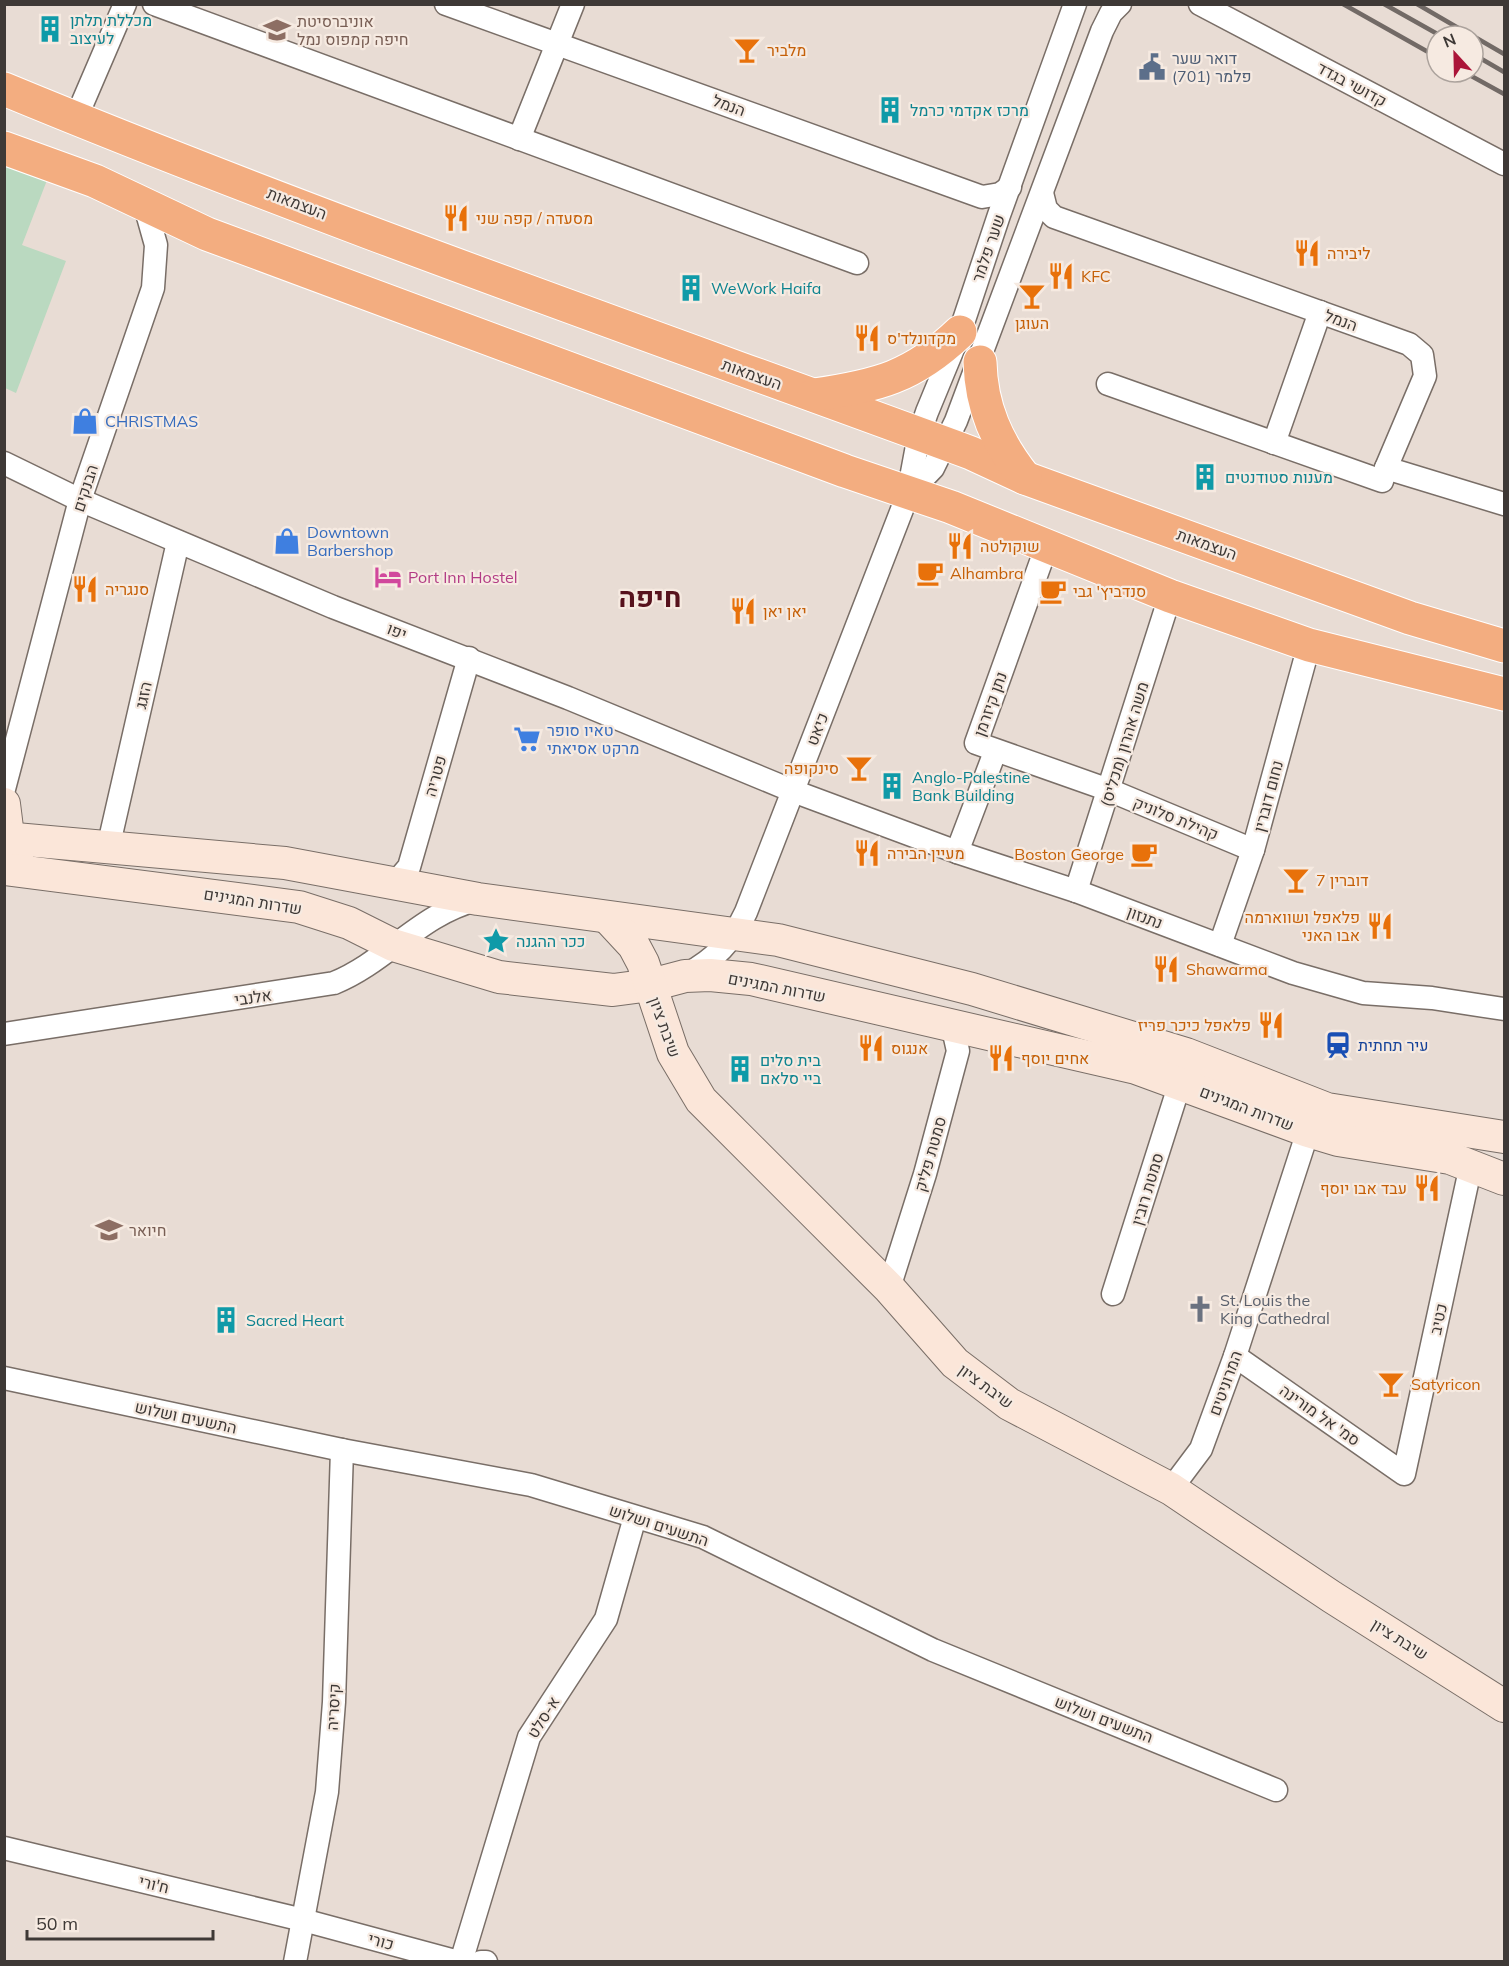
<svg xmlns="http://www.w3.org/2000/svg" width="1509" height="1966" font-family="Mulish,Heebo,sans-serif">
<rect width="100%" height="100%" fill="#e8dcd4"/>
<polygon fill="#bad9c0" points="4,157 49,175 22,245 66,261 16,393 5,388"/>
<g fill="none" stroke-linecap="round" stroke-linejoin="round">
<defs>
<g id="street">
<polyline points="154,4 857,263"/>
<polyline points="446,4 982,197 1000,194 1010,187"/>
<polyline points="1200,4 1504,164"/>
<polyline points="76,118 125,4"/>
<polyline points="519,139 573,4"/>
<polyline points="1042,193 1046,209 1054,217 1409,344 1422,355 1425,376 1386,468 1504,504"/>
<polyline points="1108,384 1382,481 1386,468"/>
<polyline points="1274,443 1320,312"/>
<polyline points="4,463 80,500 333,607 568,698 793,791 957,852 1076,891 1293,973 1363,993 1432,998 1504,1009"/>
<polyline points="908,494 919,435 927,412 960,332 999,215 1075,4"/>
<polyline points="1047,545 976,743 1109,790 1253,850"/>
<polyline points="4,789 80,500 153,288 156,245 147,213 136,201"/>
<polyline points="108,848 178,542"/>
<polyline points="957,852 995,752"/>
<polyline points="389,884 397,881 409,867 469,658"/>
<polyline points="1076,891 1170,596"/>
<polyline points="1220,945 1253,850 1309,645"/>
<path d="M 686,975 C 715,959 732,942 746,912 L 908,494 L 933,468 L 956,421 L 1102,31 L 1111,13 L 1120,4"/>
<path d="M 4,1034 L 334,983 C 386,962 420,914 476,900"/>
<polyline points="889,1288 925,1174 958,1051 954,1033 942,1024"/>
<polyline points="1113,1294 1180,1083"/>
<polyline points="1235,1356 1404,1474 1471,1165"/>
<polyline points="4,1378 342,1450 531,1485 703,1537 933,1650 1276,1790"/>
<polyline points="1171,1489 1201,1449 1235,1356 1308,1131"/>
<polyline points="4,1848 303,1920 459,1962"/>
<polyline points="295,1962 327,1792 334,1702 342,1450"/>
<polyline points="461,1962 529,1737 606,1619 635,1517"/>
<polyline points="481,1962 486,1962"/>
</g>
<g id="secondary">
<polyline points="4,804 7,828 17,858"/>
<polyline points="4,838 285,863 478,899 778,940 972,989 1186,1054 1327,1109 1504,1137"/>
<polyline points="4,869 299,907 349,923 393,945 499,977 613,990 651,985 685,976 710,975 751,979 1136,1068 1308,1131 1338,1140 1450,1158 1504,1179"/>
<polyline points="609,919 634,946 643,963 673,1053 701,1100 889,1288 955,1363 1009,1404 1171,1489 1332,1597 1504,1706"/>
</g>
<g id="highway">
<path d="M 4,89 C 323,221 648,334 971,453 L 1025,478 L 1410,618 L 1504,646"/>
<polyline points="4,148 95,181 207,234 845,471 951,507 1170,596 1309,645 1504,694"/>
<path d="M 980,362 C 981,407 997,443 1025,478"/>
<path d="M 814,395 C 877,386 913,377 960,332"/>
</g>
</defs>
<use href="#street" stroke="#796e67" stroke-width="25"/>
<use href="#secondary" stroke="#796e67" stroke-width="34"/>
<use href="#highway" stroke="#fff" stroke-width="35"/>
<use href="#street" stroke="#fff" stroke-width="22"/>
<use href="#secondary" stroke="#fbe6d9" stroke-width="32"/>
<use href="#highway" stroke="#f3ad80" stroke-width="33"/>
<g stroke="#726a66" stroke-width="4.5">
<polyline points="1343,4 1437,57"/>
<polyline points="1384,4 1441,36"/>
<polyline points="1417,4 1472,36"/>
<polyline points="1473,36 1504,54"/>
<polyline points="1473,54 1504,72"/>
<polyline points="1464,72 1504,94"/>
</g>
</g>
<defs>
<symbol id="building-bare" viewBox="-9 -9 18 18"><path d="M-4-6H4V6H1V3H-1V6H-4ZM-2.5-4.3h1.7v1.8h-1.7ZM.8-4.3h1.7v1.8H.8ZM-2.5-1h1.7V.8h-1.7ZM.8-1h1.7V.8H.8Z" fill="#0f9aa8" stroke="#f6eae1" stroke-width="2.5" paint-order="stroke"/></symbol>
<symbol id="school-bare" viewBox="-9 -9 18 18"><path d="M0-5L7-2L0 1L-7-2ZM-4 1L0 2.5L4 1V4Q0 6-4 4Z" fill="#8d6e63" stroke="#f6eae1" stroke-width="2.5" paint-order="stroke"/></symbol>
<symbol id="bar-bare" viewBox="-9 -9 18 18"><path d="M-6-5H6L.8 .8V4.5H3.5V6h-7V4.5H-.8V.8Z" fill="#e8710a" stroke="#f6eae1" stroke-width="2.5" paint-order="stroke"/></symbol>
<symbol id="civic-bare" viewBox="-9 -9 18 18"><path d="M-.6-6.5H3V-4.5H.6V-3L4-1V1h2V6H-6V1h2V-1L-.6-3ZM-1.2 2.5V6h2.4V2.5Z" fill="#5c6f8a" stroke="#f6eae1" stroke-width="2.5" paint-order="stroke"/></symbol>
<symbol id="restaurant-bare" viewBox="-9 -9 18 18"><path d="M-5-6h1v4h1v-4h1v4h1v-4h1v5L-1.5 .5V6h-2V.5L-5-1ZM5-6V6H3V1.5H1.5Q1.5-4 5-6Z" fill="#e8710a" stroke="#f6eae1" stroke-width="2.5" paint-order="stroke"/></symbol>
<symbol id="shop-bare" viewBox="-9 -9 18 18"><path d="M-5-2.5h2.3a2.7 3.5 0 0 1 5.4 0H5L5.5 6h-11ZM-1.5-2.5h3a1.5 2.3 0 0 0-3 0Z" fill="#3f7fe0" stroke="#f6eae1" stroke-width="2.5" paint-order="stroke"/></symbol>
<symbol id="cafe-bare" viewBox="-9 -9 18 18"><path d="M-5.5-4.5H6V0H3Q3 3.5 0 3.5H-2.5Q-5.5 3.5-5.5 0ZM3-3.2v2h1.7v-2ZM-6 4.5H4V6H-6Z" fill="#e8710a" stroke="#f6eae1" stroke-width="2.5" paint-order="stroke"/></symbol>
<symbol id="hotel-bare" viewBox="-9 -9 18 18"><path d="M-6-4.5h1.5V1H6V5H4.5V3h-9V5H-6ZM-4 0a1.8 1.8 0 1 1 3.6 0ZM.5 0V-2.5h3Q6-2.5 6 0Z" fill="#d1479c" stroke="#f6eae1" stroke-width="2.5" paint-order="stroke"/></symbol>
<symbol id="supermarket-bare" viewBox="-9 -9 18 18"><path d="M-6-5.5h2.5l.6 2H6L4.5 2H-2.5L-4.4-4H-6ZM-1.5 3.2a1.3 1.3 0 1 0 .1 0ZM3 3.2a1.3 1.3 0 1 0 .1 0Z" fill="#3f7fe0" stroke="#f6eae1" stroke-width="2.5" paint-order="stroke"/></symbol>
<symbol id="sight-bare" viewBox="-9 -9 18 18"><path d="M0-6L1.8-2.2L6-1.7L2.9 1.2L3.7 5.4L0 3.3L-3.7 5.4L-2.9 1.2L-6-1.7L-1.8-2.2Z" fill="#0f9aa8" stroke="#f6eae1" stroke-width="2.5" paint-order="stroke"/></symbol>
<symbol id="station-bare" viewBox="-9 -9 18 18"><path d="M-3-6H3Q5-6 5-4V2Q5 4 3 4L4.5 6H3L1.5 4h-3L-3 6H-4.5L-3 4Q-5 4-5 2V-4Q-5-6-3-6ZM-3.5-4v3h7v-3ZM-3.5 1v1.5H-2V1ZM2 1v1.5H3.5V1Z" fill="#1a4fb4" stroke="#f6eae1" stroke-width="2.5" paint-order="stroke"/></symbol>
<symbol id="church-bare" viewBox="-9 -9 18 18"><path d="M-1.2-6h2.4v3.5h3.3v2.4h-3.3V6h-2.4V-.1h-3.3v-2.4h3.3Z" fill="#6b7280" stroke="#f6eae1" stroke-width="2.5" paint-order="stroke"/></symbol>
</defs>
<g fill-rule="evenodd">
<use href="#building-bare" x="31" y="10" width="38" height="38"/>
<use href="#school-bare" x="258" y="11" width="38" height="38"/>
<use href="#bar-bare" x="728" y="31" width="38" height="38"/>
<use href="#civic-bare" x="1133" y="48" width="38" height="38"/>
<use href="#building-bare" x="871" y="91" width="38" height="38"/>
<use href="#restaurant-bare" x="437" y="199" width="38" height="38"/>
<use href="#restaurant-bare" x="1288" y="234" width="38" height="38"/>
<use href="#restaurant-bare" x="1042" y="257" width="38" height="38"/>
<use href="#building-bare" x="672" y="269" width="38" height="38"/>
<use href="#bar-bare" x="1013" y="277" width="38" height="38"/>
<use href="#restaurant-bare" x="848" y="319" width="38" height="38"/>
<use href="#shop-bare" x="66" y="402" width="38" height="38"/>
<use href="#building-bare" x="1186" y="458" width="38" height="38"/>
<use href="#shop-bare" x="268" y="522" width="38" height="38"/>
<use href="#restaurant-bare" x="941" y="527" width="38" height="38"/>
<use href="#cafe-bare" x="911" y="554" width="38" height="38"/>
<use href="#hotel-bare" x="369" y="558" width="38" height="38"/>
<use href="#restaurant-bare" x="66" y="570" width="38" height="38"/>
<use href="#cafe-bare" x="1034" y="572" width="38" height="38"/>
<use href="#restaurant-bare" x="724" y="592" width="38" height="38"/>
<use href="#supermarket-bare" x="508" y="720" width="38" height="38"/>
<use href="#bar-bare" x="840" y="749" width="38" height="38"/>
<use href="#building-bare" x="873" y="767" width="38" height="38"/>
<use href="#restaurant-bare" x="848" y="834" width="38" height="38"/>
<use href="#cafe-bare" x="1125" y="835" width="38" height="38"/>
<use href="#bar-bare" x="1277" y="861" width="38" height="38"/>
<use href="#restaurant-bare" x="1361" y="907" width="38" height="38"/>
<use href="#sight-bare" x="477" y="922" width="38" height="38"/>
<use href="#restaurant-bare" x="1147" y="950" width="38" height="38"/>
<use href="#restaurant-bare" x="1252" y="1006" width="38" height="38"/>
<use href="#station-bare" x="1319" y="1026" width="38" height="38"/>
<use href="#restaurant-bare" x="852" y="1029" width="38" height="38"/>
<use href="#restaurant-bare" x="982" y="1039" width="38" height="38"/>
<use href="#building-bare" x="721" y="1050" width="38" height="38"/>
<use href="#restaurant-bare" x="1408" y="1169" width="38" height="38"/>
<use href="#school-bare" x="90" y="1211" width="38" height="38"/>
<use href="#church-bare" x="1181" y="1290" width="38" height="38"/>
<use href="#building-bare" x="207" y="1301" width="38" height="38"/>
<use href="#bar-bare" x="1372" y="1365" width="38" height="38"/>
</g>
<g text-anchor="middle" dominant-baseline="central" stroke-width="4.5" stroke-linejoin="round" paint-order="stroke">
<g font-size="16" fill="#0d838f" stroke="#f6eae1" text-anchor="start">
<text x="70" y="20">מכללת תלתן<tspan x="70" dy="18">לעיצוב</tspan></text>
<text x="910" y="110">מרכז אקדמי כרמל</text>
<text x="711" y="288">WeWork Haifa</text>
<text x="1225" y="477">מענות סטודנטים</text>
<text x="912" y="777">Anglo-Palestine<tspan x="912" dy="18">Bank Building</tspan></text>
<text x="516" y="941">ככר ההגנה</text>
<text x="760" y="1060">בית סלים<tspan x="760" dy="18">ביי סלאם</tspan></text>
<text x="246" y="1320">Sacred Heart</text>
</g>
<g font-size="16" fill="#785e54" stroke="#f6eae1" text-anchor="start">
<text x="297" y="21">אוניברסיטת<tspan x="297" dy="18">חיפה קמפוס נמל</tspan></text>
<text x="129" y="1230">חיואר</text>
</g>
<g font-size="16" fill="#c56008" stroke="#f6eae1" text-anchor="start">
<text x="767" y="50">מלביר</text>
<text x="476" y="218">מסעדה / קפה שני</text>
<text x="1327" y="253">ליבירה</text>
<text x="1081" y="276">KFC</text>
<text x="1032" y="323" text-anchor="middle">העוגן</text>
<text x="887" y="338">מקדונלד'ס</text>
<text x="980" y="546">שוקולטה</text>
<text x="950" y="573">Alhambra</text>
<text x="105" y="589">סנגריה</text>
<text x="1073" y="591">סנדביץ' גבי</text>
<text x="763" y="611">יאן יאן</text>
<text x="839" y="768" text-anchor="end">סינקופה</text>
<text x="887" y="853">מעיין הבירה</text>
<text x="1124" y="854" text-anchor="end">Boston George</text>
<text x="1316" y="880">דוברין 7</text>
<text x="1360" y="917" text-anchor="end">פלאפל ושווארמה<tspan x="1360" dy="18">אבו האני</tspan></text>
<text x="1186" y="969">Shawarma</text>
<text x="1251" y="1025" text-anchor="end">פלאפל כיכר פריז</text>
<text x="891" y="1048">אנגוס</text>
<text x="1021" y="1058">אחים יוסף</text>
<text x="1407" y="1188" text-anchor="end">עבד אבו יוסף</text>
<text x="1411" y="1384">Satyricon</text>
</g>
<g font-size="16" fill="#4e5e75" stroke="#f6eae1" text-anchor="start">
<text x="1172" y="58">דואר שער<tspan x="1172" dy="18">פלמר (701)</tspan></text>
</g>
<g font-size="16" fill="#3e3936" stroke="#f6eae1">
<text transform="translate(1352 84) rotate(28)">קדושי בגדד</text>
<text transform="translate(729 105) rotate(20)">הנמל</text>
<text transform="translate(297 203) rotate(21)">העצמאות</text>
<text transform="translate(988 248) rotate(-71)">שער פלמר</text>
<text transform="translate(1341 320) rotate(20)">הנמל</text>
<text transform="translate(752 374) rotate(20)">העצמאות</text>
<text transform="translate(85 488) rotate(-72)">הבנקים</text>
<text transform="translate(1207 544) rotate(20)">העצמאות</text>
<text transform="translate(397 631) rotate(21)">יפו</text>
<text transform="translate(143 695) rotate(-77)">הזגג</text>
<text transform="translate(990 704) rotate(-70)">נתן קיזרמן</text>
<text transform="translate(817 729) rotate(-69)">כיאט</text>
<text transform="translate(1124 744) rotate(-73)">משה אהרון (מכליס)</text>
<text transform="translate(435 776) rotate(-74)">פטריה</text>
<text transform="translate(1268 796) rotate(-75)">נחום דוברין</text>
<text transform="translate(1176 818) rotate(22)">קהילת סלוניק</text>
<text transform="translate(253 901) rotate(9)">שדרות המגינים</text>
<text transform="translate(1145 917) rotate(21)">נתנזון</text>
<text transform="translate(777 987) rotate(11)">שדרות המגינים</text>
<text transform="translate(253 997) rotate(-8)">אלנבי</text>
<text transform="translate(665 1027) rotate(70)">שיבת ציון</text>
<text transform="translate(1247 1108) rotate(21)">שדרות המגינים</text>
<text transform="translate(930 1154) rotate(-74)">סמטת פליק</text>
<text transform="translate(1147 1189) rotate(-73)">סמטת רובין</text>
<text transform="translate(1438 1319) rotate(-78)">כטיב</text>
<text transform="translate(1225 1383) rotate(-70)">המרוניטים</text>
<text transform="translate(986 1386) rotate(36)">שיבת ציון</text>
<text transform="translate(1320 1415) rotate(35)">סמ' אל מורינה</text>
<text transform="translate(186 1417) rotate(12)">התשעים ושלוש</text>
<text transform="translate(659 1525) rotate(18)">התשעים ושלוש</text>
<text transform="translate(1400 1639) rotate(32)">שיבת ציון</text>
<text transform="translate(333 1707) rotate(-87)">קיסריה</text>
<text transform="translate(543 1717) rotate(-58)">א-סלט</text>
<text transform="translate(1104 1719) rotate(21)">התשעים ושלוש</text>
<text transform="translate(154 1884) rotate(14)">ח'ורי</text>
<text transform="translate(381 1941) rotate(15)">כורי</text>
</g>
<g font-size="16" fill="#366cbe" stroke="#f6eae1" text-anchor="start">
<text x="105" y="421">CHRISTMAS</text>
<text x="307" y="532">Downtown<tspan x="307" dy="18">Barbershop</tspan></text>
<text x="547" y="730">טאיו סופר<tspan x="547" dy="18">מרקט אסיאתי</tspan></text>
</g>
<g font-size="16" fill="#b23c85" stroke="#f6eae1" text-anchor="start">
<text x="408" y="577">Port Inn Hostel</text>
</g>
<g font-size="16" fill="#164399" stroke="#f6eae1" text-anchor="start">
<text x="1358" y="1045">עיר תחתית</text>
</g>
<g font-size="16" fill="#5b616d" stroke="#f6eae1" text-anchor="start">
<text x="1220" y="1300">St. Louis the<tspan x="1220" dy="18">King Cathedral</tspan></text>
</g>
<g font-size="28" font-weight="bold" fill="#57121d" stroke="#f6eae1">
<text x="650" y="596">חיפה</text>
</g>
</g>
<rect width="1509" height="1966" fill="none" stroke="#3e3936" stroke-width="12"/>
<g transform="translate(1455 54) rotate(338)"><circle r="28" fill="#f6eae1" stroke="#aca39d" stroke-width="1.5"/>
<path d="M0-4.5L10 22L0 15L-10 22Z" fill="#ab1539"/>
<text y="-9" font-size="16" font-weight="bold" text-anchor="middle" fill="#3e3936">N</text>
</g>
<path d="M27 1930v9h186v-9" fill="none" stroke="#3e3936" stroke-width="3"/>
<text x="36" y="1930" font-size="18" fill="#3e3936" stroke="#f6eae1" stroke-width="4.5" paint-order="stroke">50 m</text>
</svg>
